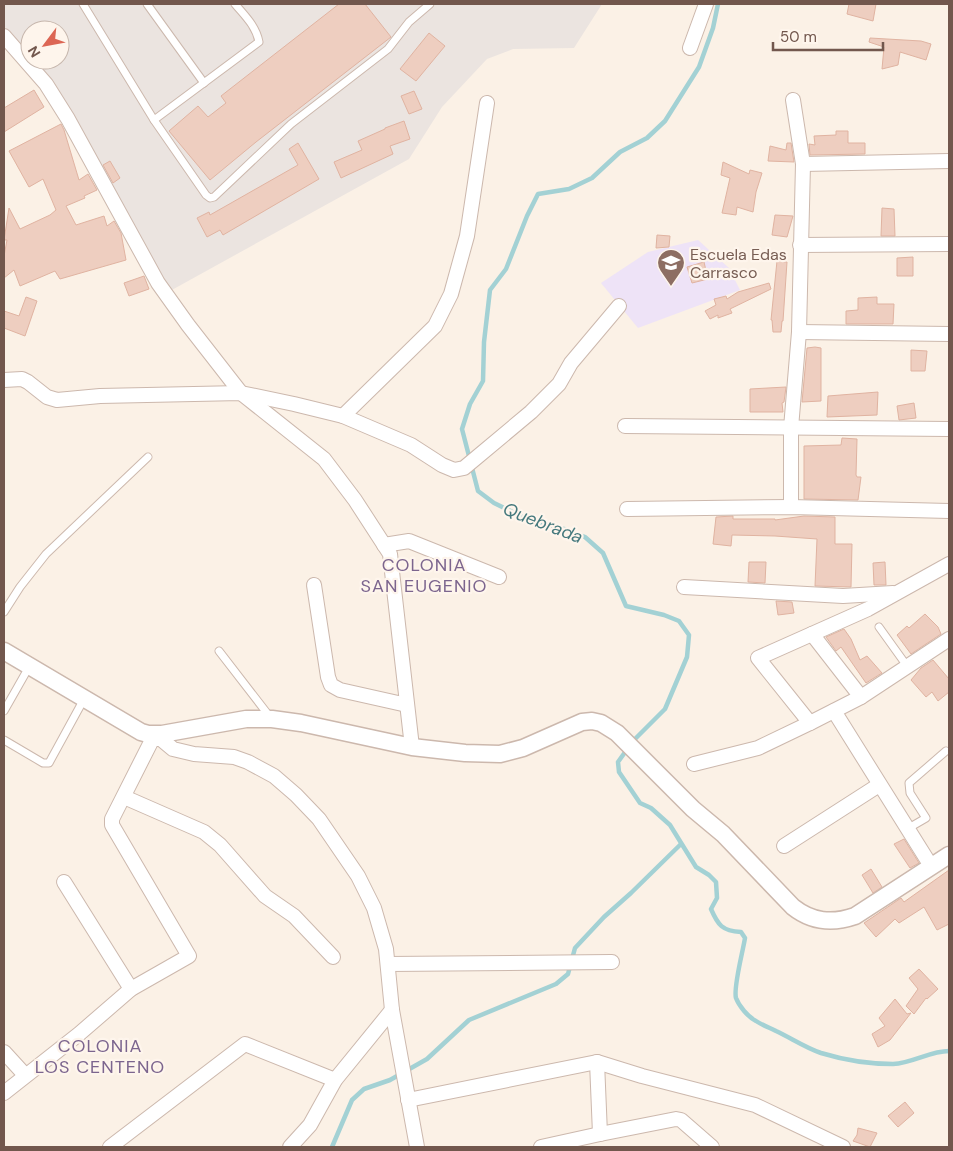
<svg xmlns="http://www.w3.org/2000/svg" width="953" height="1151" font-family="'DM Sans',sans-serif">
<rect width="100%" height="100%" fill="#fbf1e6"/>
<polygon fill="#ebe4e0" points="4,4 602,4 574,48 513,49 487,59 442,107 409,159 170,291 76,118 31,60 60,60 60,30 30,30 30,59 4,26"/>
<polygon fill="#eee3f7" points="698,240 729,268 740,290 638,328 601,283 648,252"/>
<g fill="none" stroke-linecap="round" stroke-linejoin="round">
<g stroke="#a3d1d4" stroke-width="4.5">
<polyline points="632,742 665,709 687,657 689,635 679,621 664,615 626,606 603,553 585,537 568,530 531,521 494,503 478,491 462,429 470,404 483,381 484,342 490,290 506,269 527,216 538,194 569,189 592,178 620,152 647,138 665,121 699,67 713,28 718,4"/>
<path d="M 628,748 L 618,762 L 619,772 L 640,803 L 651,808 L 670,825 L 696,867 L 709,875 L 716,882 L 717,898 L 711,909 C 718,925 722,931 741,932 L 745,938 C 743,951 733,988 736,998 C 739,1006 748,1017 756,1021 C 762,1025 770,1028 776,1031 C 791,1038 806,1048 821,1053 C 844,1060 869,1064 893,1064 C 913,1063 930,1051 949,1051"/>
<polyline points="332,1147 352,1100 364,1089 390,1080 427,1059 469,1020 556,984 568,974 575,948 604,917 631,893 681,844"/>
</g>
</g>
<g fill="#eecec0" stroke="#e0b3a1">
<polygon points="339,4 365,4 391,37 256,142 210,180 169,131 198,106 208,117 226,103 221,96"/>
<polygon points="849,4 876,4 873,21 847,14"/>
<polygon points="429,33 445,46 416,81 400,69"/>
<polygon points="870,38 921,41 931,44 926,60 900,52 898,65 882,69 884,47 869,42"/>
<polygon points="34,90 44,107 4,132 4,108"/>
<polygon points="414,91 422,109 409,114 401,96"/>
<polygon points="404,121 410,139 390,146 393,154 341,178 334,162 362,150 358,141 385,129 385,128"/>
<polygon points="61,124 64,130 79,180 88,174 97,190 84,196 85,198 66,206 76,225 104,216 107,226 114,221 121,233 126,260 60,279 55,271 20,286 14,270 4,278 4,256 7,240 4,240 9,208 20,229 50,215 56,210 43,179 29,187 9,151"/>
<polygon points="836,131 848,131 848,143 865,143 865,154 810,155 809,144 815,145 814,136 836,135"/>
<polygon points="298,143 319,179 223,235 220,230 207,237 197,218 209,212 210,215 298,165 289,149"/>
<polygon points="787,143 791,143 794,162 768,161 770,146 786,150"/>
<polygon points="110,161 120,178 113,183 103,165"/>
<polygon points="723,162 749,174 750,170 762,173 756,192 753,212 737,207 736,215 722,213 730,178 721,175"/>
<polygon points="882,208 894,209 895,236 881,236"/>
<polygon points="775,215 793,216 787,237 772,235"/>
<polygon points="657,235 670,236 669,247 656,248"/>
<polygon points="913,257 913,276 897,276 897,258"/>
<polygon points="777,261 787,262 783,321 782,321 781,332 773,332 772,320 771,320"/>
<polygon points="704,262 708,279 692,283 687,267"/>
<polygon points="144,276 149,289 129,296 124,283"/>
<polygon points="769,283 771,289 730,309 732,313 718,318 718,315 710,319 705,311 716,305 714,299 726,296 727,299 738,292"/>
<polygon points="26,297 37,301 25,336 4,328 4,311 19,316"/>
<polygon points="877,297 877,304 894,304 893,324 846,324 846,311 858,310 858,298"/>
<polygon points="815,347 821,348 821,401 802,402 807,348"/>
<polygon points="911,350 927,351 925,371 911,371"/>
<polygon points="786,387 784,402 782,403 783,412 750,412 750,389"/>
<polygon points="878,392 877,415 827,417 828,396"/>
<polygon points="914,403 916,418 899,420 897,406"/>
<polygon points="842,438 857,439 856,475 857,477 861,477 858,500 804,499 804,446 841,445"/>
<polygon points="733,516 733,519 775,519 775,520 804,516 835,517 835,544 852,544 851,587 815,586 817,539 775,536 732,535 731,546 713,544 716,517"/>
<polygon points="749,562 766,562 765,583 748,582"/>
<polygon points="885,562 886,585 874,585 873,563"/>
<polygon points="776,601 792,602 794,613 778,615"/>
<polygon points="925,614 938,627 941,634 911,654 897,635 907,626 909,628"/>
<polygon points="844,629 851,639 860,660 867,656 882,673 866,683 841,647 836,651 826,637"/>
<polygon points="933,660 949,679 949,692 938,701 932,692 926,697 911,680 921,668"/>
<polygon points="904,839 919,863 910,868 894,844"/>
<polygon points="871,869 882,887 873,893 862,875"/>
<polygon points="949,870 949,924 937,930 924,907 899,923 895,919 876,937 864,923 901,898 904,902"/>
<polygon points="919,969 938,989 927,999 926,998 914,1014 906,1006 918,989 909,978"/>
<polygon points="895,999 907,1014 911,1013 890,1040 878,1047 872,1034 885,1026 879,1018"/>
<polygon points="905,1102 914,1113 898,1127 888,1116"/>
<polygon points="858,1128 877,1133 870,1147 853,1141 857,1135"/>
</g>
<g fill="none" stroke-linecap="round" stroke-linejoin="round">
<defs>
<g id="service">
<polyline points="83,4 154,120 206,195 210,198 214,197 291,124 388,49 409,22 430,4"/>
<polyline points="147,4 204,83"/>
<path d="M 154,120 L 259,42 C 256,26 245,16 235,4"/>
<polyline points="4,612 20,587 46,554 148,457"/>
<polyline points="879,627 907,666"/>
<polyline points="219,651 270,717"/>
<polyline points="4,711 29,667"/>
<polyline points="4,740 43,763 49,763 84,699"/>
<polyline points="907,829 926,818 910,793 909,783 946,751"/>
</g>
<g id="minor">
<polyline points="4,36 46,84 68,119 158,283 188,325 241,393 324,459 355,500 390,554 412,747"/>
<polyline points="690,48 706,4"/>
<polyline points="803,164 949,161"/>
<polyline points="800,245 949,244"/>
<polyline points="799,332 949,334"/>
<polyline points="4,380 22,379 28,382 47,397 57,400 100,396 241,393 294,404 343,416 411,445 442,465 454,470 464,468 531,412 559,384 571,363 619,306"/>
<polyline points="343,416 435,326 451,294 467,236 487,103"/>
<polyline points="625,426 949,429"/>
<polyline points="791,507 791,428 799,332 803,164 793,100"/>
<polyline points="627,509 791,507 949,511"/>
<polyline points="384,545 409,541 499,577"/>
<polyline points="314,585 328,677 331,685 340,690 407,705"/>
<polyline points="684,587 843,596 893,593"/>
<polyline points="812,634 861,697"/>
<polyline points="834,711 931,866"/>
<polyline points="810,723 758,658 868,609 949,564"/>
<polyline points="694,764 758,748 810,723 861,697 949,639"/>
<polyline points="124,797 204,832 220,845 265,896 294,916 333,957"/>
<polyline points="784,846 879,785"/>
<polyline points="64,882 131,989"/>
<polyline points="388,964 612,962"/>
<polyline points="4,1052 25,1075"/>
<polyline points="597,1062 600,1134"/>
<polyline points="4,1093 79,1034 131,989 189,956 112,825 112,819 155,734 173,749 194,754 234,757 248,762 274,776 296,795 319,819 358,876 374,908 386,949 392,1010 417,1147"/>
<polyline points="408,1100 597,1062 642,1076 755,1105 843,1147"/>
<polyline points="110,1147 245,1044 335,1080"/>
<polyline points="290,1147 310,1125 335,1080 392,1010"/>
<polyline points="541,1147 600,1134 676,1119 681,1120 712,1147"/>
</g>
<path id="tertiary" d="M 4,651 L 141,732 L 148,734 L 162,734 L 246,719 L 272,719 L 301,723 L 412,747 L 465,753 L 500,754 L 523,748 L 582,722 L 592,721 L 601,723 L 617,733 L 693,809 L 723,834 L 793,907 C 812,922 832,924 855,916 L 949,855"/>
</defs>
<use href="#service" stroke="#ccb8ad" stroke-width="9"/>
<use href="#minor" stroke="#ccb8ad" stroke-width="16"/>
<use href="#tertiary" stroke="#ccb8ad" stroke-width="19"/>
<use href="#service" stroke="#fff" stroke-width="7"/>
<use href="#minor" stroke="#fff" stroke-width="14"/>
<use href="#tertiary" stroke="#fff" stroke-width="16"/>
</g>
<defs>
<symbol id="school-pin" viewBox="-11 -11 22 30"><path d="M0 17L-7.5 6A9.5 9.5 0 1 1 7.5 6Z" fill="#8d6e63" stroke="#fef5ec"/><path d="M0-5L7-2L0 1L-7-2ZM-4 1L0 2.5L4 1V4Q0 6-4 4Z" fill="#fff"/></symbol>
</defs>
<g fill-rule="evenodd">
<use href="#school-pin" x="655" y="247" width="32" height="43"/>
</g>
<g text-anchor="middle" dominant-baseline="central" stroke-width="4.5" stroke-linejoin="round" paint-order="stroke">
<g font-size="16" fill="#785e54" stroke="#fef5ec" text-anchor="start">
<text x="690" y="254">Escuela Edas<tspan x="690" dy="18">Carrasco</tspan></text>
</g>
<g font-size="18" font-style="italic" fill="#45797d" stroke="#fef5ec">
<text transform="translate(543 523) rotate(21)">Quebrada</text>
</g>
<g font-size="18" letter-spacing="1" fill="#7c658e" stroke="#fef5ec">
<text x="424" y="565">COLONIA<tspan x="424" dy="21">SAN EUGENIO</tspan></text>
<text x="100" y="1046">COLONIA<tspan x="100" dy="21">LOS CENTENO</tspan></text>
</g>
</g>
<rect width="953" height="1151" fill="none" stroke="#72574d" stroke-width="10"/>
<g transform="translate(45 45) rotate(238)"><circle r="24" fill="#fef5ec" stroke="#c6b6ac"/>
<path d="M0-4L9 19L0 12L-9 19Z" fill="#dc6654"/>
<text y="-8" font-size="14" font-weight="bold" text-anchor="middle" fill="#72574d">N</text>
</g>
<path d="M773 42v8h110v-8" fill="none" stroke="#72574d" stroke-width="2.5"/>
<text x="780" y="42" font-size="15" fill="#72574d" stroke="#fef5ec" stroke-width="4" paint-order="stroke">50 m</text>
</svg>
